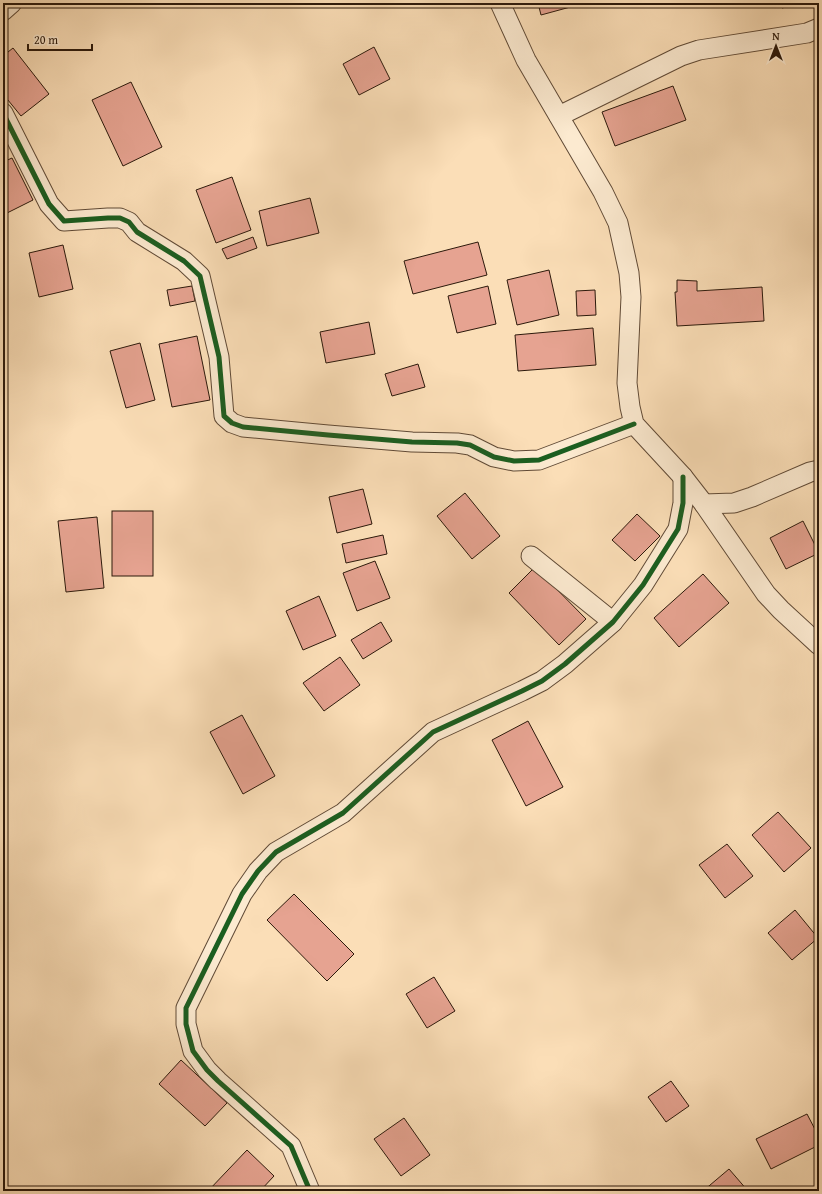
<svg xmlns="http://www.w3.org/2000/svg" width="822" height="1194" font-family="'Gentium Book Plus',serif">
<rect width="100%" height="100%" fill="#fbdeb7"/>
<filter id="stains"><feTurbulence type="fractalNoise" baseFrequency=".005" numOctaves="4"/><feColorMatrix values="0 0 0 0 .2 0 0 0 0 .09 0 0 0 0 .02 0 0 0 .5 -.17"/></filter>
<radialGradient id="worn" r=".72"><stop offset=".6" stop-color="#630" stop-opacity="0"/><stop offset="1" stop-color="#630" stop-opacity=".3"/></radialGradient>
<g fill="#e6a391" stroke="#2c190b">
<polygon points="538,3 585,3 541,15"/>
<polygon points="781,3 802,3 782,8"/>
<polygon points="374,47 390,79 359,95 343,64"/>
<polygon points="13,48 49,94 21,116 3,94 3,56"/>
<polygon points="131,82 162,147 123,166 92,100"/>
<polygon points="673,86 686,120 615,146 602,112"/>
<polygon points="12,158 33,200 3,215 3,162"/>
<polygon points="232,177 251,230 216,243 196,190"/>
<polygon points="310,198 319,233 267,246 259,211"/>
<polygon points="253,237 257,248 227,259 222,249"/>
<polygon points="478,242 487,275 413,294 404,261"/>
<polygon points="63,245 73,289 39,297 29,253"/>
<polygon points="549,270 559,315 517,325 507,280"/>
<polygon points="677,280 697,281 697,291 762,287 764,321 677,326 675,292 677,292"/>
<polygon points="192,286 195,301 170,306 167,290"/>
<polygon points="488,286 496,324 457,333 448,296"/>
<polygon points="595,290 596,315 577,316 576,291"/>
<polygon points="369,322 375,354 326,363 320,332"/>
<polygon points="593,328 596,365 518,371 515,335"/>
<polygon points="197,336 210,400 172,407 159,344"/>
<polygon points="140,343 155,400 126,408 110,351"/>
<polygon points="418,364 425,387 392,396 385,374"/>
<polygon points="363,489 372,524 337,533 329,497"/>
<polygon points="465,493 500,536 472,559 437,516"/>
<rect x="112" y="511" width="41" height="65"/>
<polygon points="637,514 660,536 635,561 612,540"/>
<polygon points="97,517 104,588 66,592 58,521"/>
<polygon points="803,521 819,553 786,569 770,538"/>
<polygon points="383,535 387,554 346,563 342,544"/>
<polygon points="375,561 390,598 357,611 343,573"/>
<polygon points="535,567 586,619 559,645 509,593"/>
<polygon points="703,574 729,603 679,647 654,618"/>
<polygon points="319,596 336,636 303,650 286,611"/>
<polygon points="381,622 392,641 363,659 351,640"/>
<polygon points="340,657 360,685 324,711 303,683"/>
<polygon points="242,715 275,776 243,794 210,732"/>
<polygon points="528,721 563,787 526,806 492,740"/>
<polygon points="778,812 811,848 784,872 752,835"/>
<polygon points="727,844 753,876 725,898 699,865"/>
<polygon points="294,894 354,954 327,981 267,920"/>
<polygon points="795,910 818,938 792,960 768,933"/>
<polygon points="434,977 455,1011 427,1028 406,994"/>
<polygon points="181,1060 227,1103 205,1126 159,1084"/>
<polygon points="671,1081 689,1106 666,1122 648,1097"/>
<polygon points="807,1114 819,1137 819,1145 771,1169 756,1139"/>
<polygon points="404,1118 430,1155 401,1176 374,1139"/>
<polygon points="247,1150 274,1176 260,1191 208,1191"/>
<polygon points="729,1169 748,1191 703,1191"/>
</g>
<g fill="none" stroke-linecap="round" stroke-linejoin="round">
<defs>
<g id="street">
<polyline points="500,3 526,60 603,192 618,223 629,273 631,297 627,383 630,407 634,424 683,477 704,504 766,594 781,610 819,645"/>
<polyline points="3,11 12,3"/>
<polyline points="3,113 49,204 64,221 108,218 120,218 129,222 137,232 184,261 200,276 219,357 224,416 232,423 243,427 328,435 412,442 457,443 470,445 494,457 514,461 539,460 634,424"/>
<polyline points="559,116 681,56 699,50 807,33 819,28"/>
<polyline points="704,504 734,503 752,497 810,472 819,470"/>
<polyline points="531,556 613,622"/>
<polyline points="310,1191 291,1146 218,1081 207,1070 193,1051 186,1024 186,1008 242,894 258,871 276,852 343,813 433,732 522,691 542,681 565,664 613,622 643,585 678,529 683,503 683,477"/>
</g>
</defs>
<use href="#street" stroke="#604a36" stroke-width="21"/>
<use href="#street" stroke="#fcead0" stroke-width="19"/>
<defs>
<g id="cycleway">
<polyline points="3,113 49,204 64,221 108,218 120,218 129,222 137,232 184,261 200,276 219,357 224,416 232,423 243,427 328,435 412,442 457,443 470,445 494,457 514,461 539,460 634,424"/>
<polyline points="310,1191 291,1146 218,1081 207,1070 193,1051 186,1024 186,1008 242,894 258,871 276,852 343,813 433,732 522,691 542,681 565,664 613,622 643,585 678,529 683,503 683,477"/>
</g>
</defs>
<use href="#cycleway" stroke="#fcead0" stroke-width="8"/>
<use href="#cycleway" stroke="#1b5e20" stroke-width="5"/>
</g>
<rect width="822" height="1194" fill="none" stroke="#fbdeb7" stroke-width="16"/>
<rect x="4" y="4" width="814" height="1186" fill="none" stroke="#2c190b" stroke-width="2"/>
<rect x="8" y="8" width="806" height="1178" fill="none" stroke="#2c190b"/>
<g transform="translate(776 46)" stroke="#fcead0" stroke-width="3" paint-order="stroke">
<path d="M0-3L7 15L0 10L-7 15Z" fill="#2c190b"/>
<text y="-6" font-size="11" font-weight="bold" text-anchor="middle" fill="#2c190b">N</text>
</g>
<path d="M28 44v6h64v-6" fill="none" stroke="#2c190b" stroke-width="2"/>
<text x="34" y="44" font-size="12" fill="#2c190b" stroke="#fcead0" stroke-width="3" paint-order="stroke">20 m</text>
<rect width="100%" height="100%" filter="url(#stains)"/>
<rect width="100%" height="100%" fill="url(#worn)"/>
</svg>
